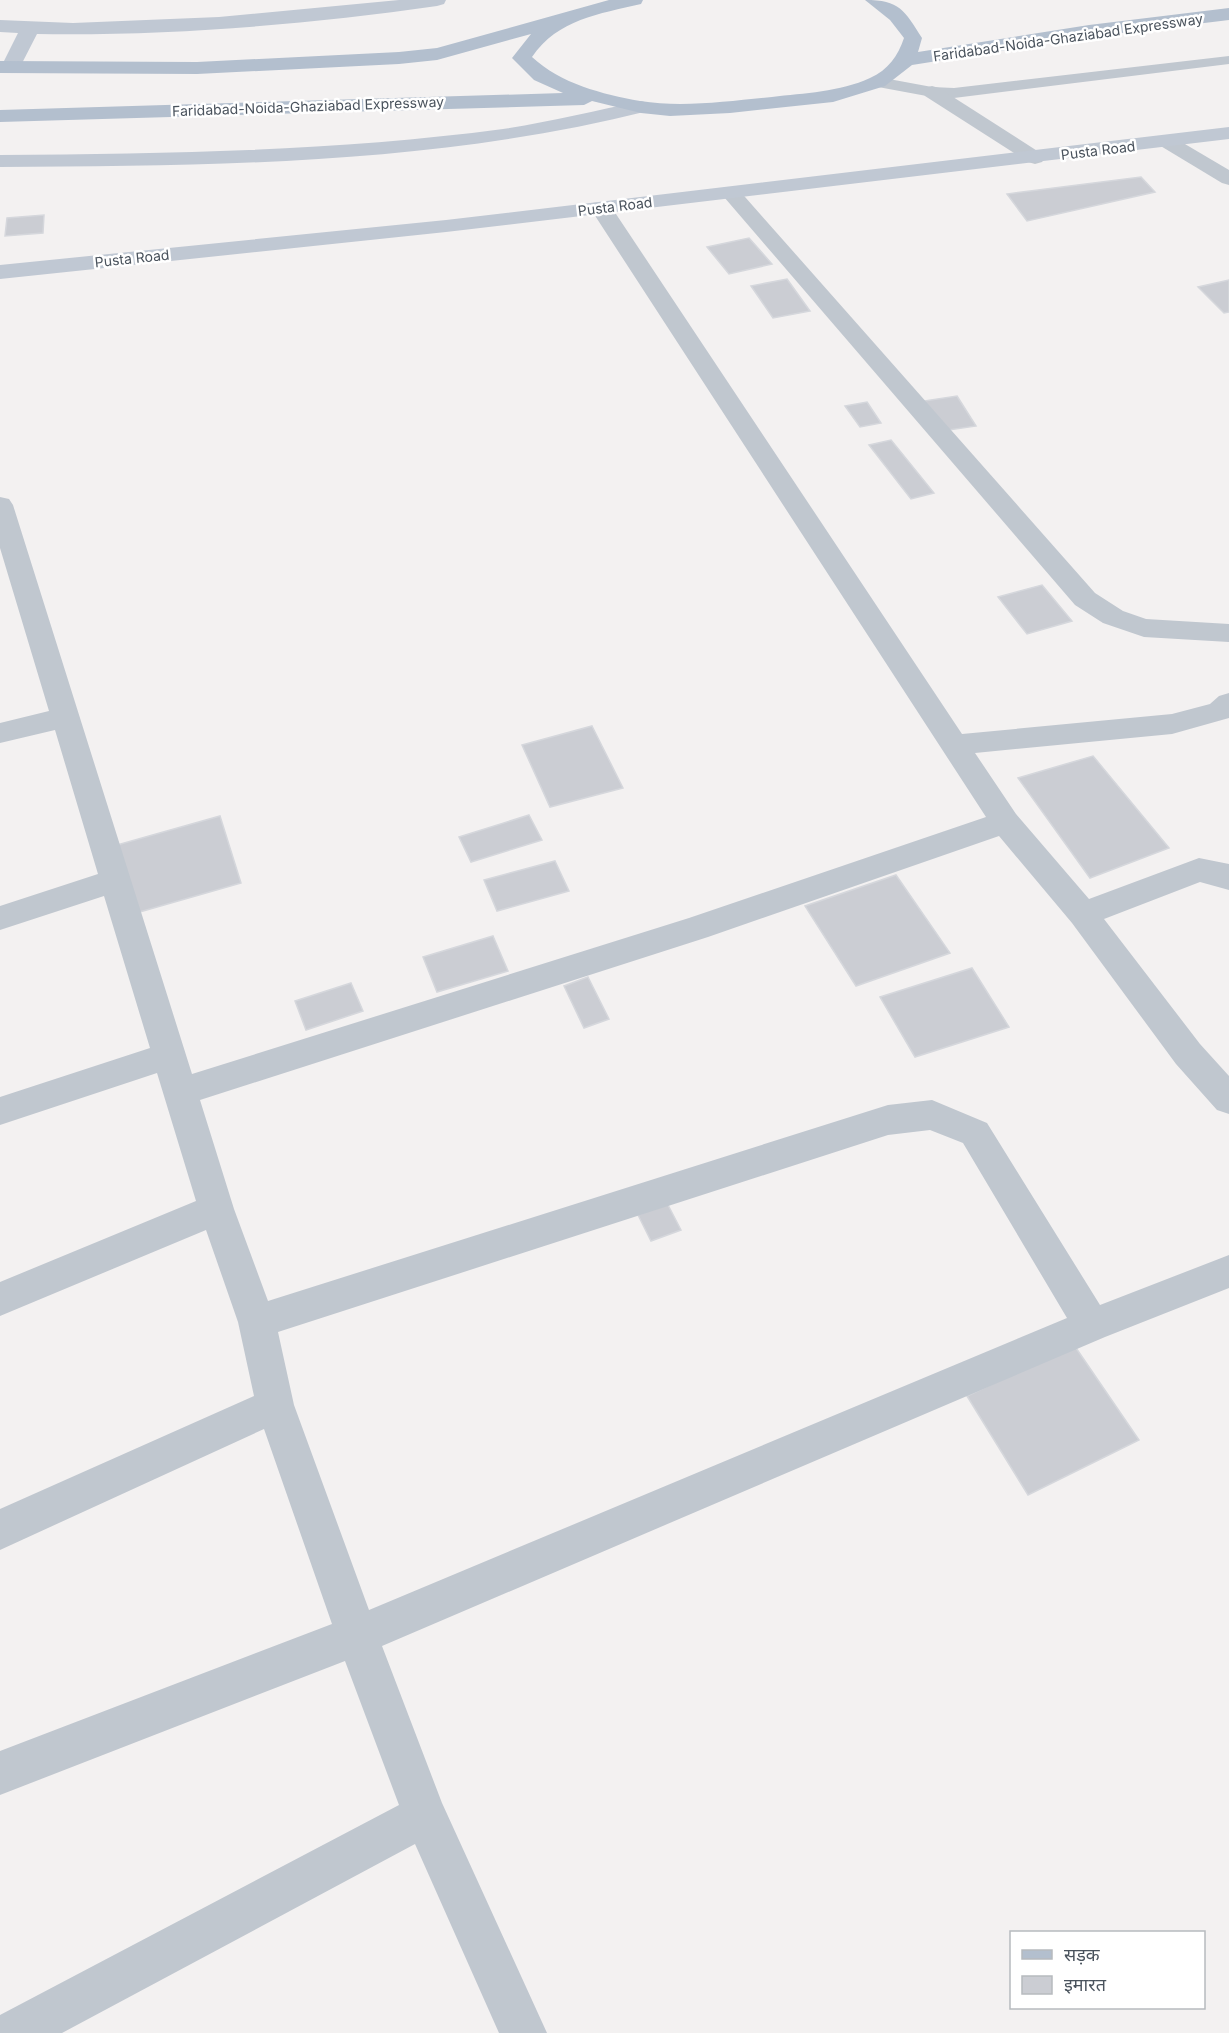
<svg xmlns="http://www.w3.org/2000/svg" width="1229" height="2033" font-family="Inter,'Noto Sans Devanagari',sans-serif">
<rect width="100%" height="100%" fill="#f3f1f1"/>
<g fill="#cbcdd3" stroke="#d5d7dc" stroke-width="1.5">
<polygon points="1141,177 1155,192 1027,221 1007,194"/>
<polygon points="44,215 43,233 5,236 7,218"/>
<polygon points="749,238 772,264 729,274 707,247"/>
<polygon points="787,279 810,311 773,318 751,286"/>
<polygon points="1229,280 1229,312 1224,313 1198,287"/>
<polygon points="957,396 976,426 942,431 924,401"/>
<polygon points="867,402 881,423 860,427 845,406"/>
<polygon points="891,440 934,493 911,499 869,445"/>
<polygon points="1042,585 1072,621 1027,634 998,597"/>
<polygon points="592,726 623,788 550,807 522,745"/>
<polygon points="1093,756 1169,848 1090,878 1018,778"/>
<polygon points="529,815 542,840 471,862 459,837"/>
<polygon points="220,816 241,883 136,913 117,845"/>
<polygon points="555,861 569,891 497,911 484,880"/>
<polygon points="896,875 950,953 856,986 805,906"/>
<polygon points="493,936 508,971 437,992 423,957"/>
<polygon points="972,968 1009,1027 915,1057 880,997"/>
<polygon points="588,977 609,1019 584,1028 564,986"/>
<polygon points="351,983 363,1011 306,1030 295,1001"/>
<polygon points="667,1203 681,1230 651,1241 638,1215"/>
<polygon points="1074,1345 1139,1440 1028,1495 967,1396"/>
</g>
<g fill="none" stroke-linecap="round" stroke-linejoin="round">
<polygon fill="#c0c7cf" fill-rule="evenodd" points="1229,56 1229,64 954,98 932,97 878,87 870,82 878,77 932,87 954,88"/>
<g fill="#c0c7cf" fill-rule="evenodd">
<polygon points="932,86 939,88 1042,154 1045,158 1042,162 1035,164 1028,162 925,96 922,92 925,88"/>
<polygon points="1166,135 1173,137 1229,170 1229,185 1222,183 1159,145 1156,141 1159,137"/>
<polygon points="731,187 738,189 1095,593 1123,611 1146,619 1229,624 1229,642 1144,637 1103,623 1075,605 724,197 720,193 724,189"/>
<path d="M 601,202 L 609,203 L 612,208 L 962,734 L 1172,714 L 1210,704 L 1219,696 L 1229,693 L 1229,718 L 1172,734 L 975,753 L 1016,814 L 1089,899 L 1199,858 L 1229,864 L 1229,890 L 1200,882 L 1104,919 L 1200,1044 L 1229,1076 L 1229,1114 L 1217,1110 L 1176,1064 L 1072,923 L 999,836 L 708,937 L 200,1100 L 234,1209 L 268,1301 L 888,1105 L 932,1100 L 987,1123 L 1100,1305 L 1229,1255 L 1229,1288 L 1105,1337 L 382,1646 L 442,1803 L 547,2033 L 499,2033 L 415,1844 L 62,2033 L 0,2033 L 0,2015 L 399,1805 L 345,1661 L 0,1795 L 0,1751 L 332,1624 L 264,1429 L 0,1550 L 0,1509 L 254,1396 L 238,1322 L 206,1230 L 0,1316 L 0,1282 L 196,1201 L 157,1073 L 0,1125 L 0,1097 L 150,1048 L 104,896 L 0,930 L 0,906 L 98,874 L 55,730 L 0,743 L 0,723 L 49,711 L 0,548 L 0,497 L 9,499 L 13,505 L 192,1074 L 689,918 L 986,817 L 590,208 L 593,203 ZM 930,1130 L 963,1143 L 1067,1318 L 369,1610 L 294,1405 L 278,1332 L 888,1135 Z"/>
</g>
<g fill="#c0c8d3" fill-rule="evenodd">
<path d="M 399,0 L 446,0 L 444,4 L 437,6 C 305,25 170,36 37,34 L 18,71 L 4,71 L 1,67 L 18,33 L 0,32 L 0,20 L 73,23 L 219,17 Z"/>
<path d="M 641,101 L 648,103 L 651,107 L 648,111 C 437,164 217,166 0,167 L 0,155 C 168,154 337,151 503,129 C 549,122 595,111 641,101 Z"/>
<polygon points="1229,127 1229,139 446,232 0,279 0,265 446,220"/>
</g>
<path fill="#b3bfce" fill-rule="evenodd" d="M 609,0 L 643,0 L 641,4 C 599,14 558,19 532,57 C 561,84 602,94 640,101 C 683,108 729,101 772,97 C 804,93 840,92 870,78 C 888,70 898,56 904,38 L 890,20 L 865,0 C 900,0 904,10 922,38 L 918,52 L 1089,25 L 1229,8 L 1229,20 L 1089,37 L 912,65 L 885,86 L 833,102 L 730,113 L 670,116 L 641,113 L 592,101 L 584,105 L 0,122 L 0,110 L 563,93 L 534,80 L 512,58 L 531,34 L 437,60 L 399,64 L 197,74 L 0,73 L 0,61 L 197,62 L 399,52 L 437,48 Z"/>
</g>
<g text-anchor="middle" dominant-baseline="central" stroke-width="5" stroke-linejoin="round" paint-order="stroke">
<g font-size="14" fill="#4a535d" stroke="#fff">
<text transform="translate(1068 37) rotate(-8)">Faridabad-Noida-Ghaziabad Expressway</text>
<text transform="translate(308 106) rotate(-2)">Faridabad-Noida-Ghaziabad Expressway</text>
<text transform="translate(1098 150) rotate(-7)">Pusta Road</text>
<text transform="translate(615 206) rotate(-7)">Pusta Road</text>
<text transform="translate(132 258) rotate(-6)">Pusta Road</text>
</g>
</g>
<rect x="1010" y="1931" width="195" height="78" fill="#ffffff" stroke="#b7babe" stroke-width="1.5"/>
<rect x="1022" y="1950" width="30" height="9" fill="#b3bfce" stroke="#b7babe" stroke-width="1.5"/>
<text x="1064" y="1961" font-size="18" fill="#4a535d">सड़क</text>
<rect x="1022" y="1976" width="30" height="18" fill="#cbcdd3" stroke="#b7babe" stroke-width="1.5"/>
<text x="1064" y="1991" font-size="18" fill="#4a535d">इमारत</text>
</svg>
